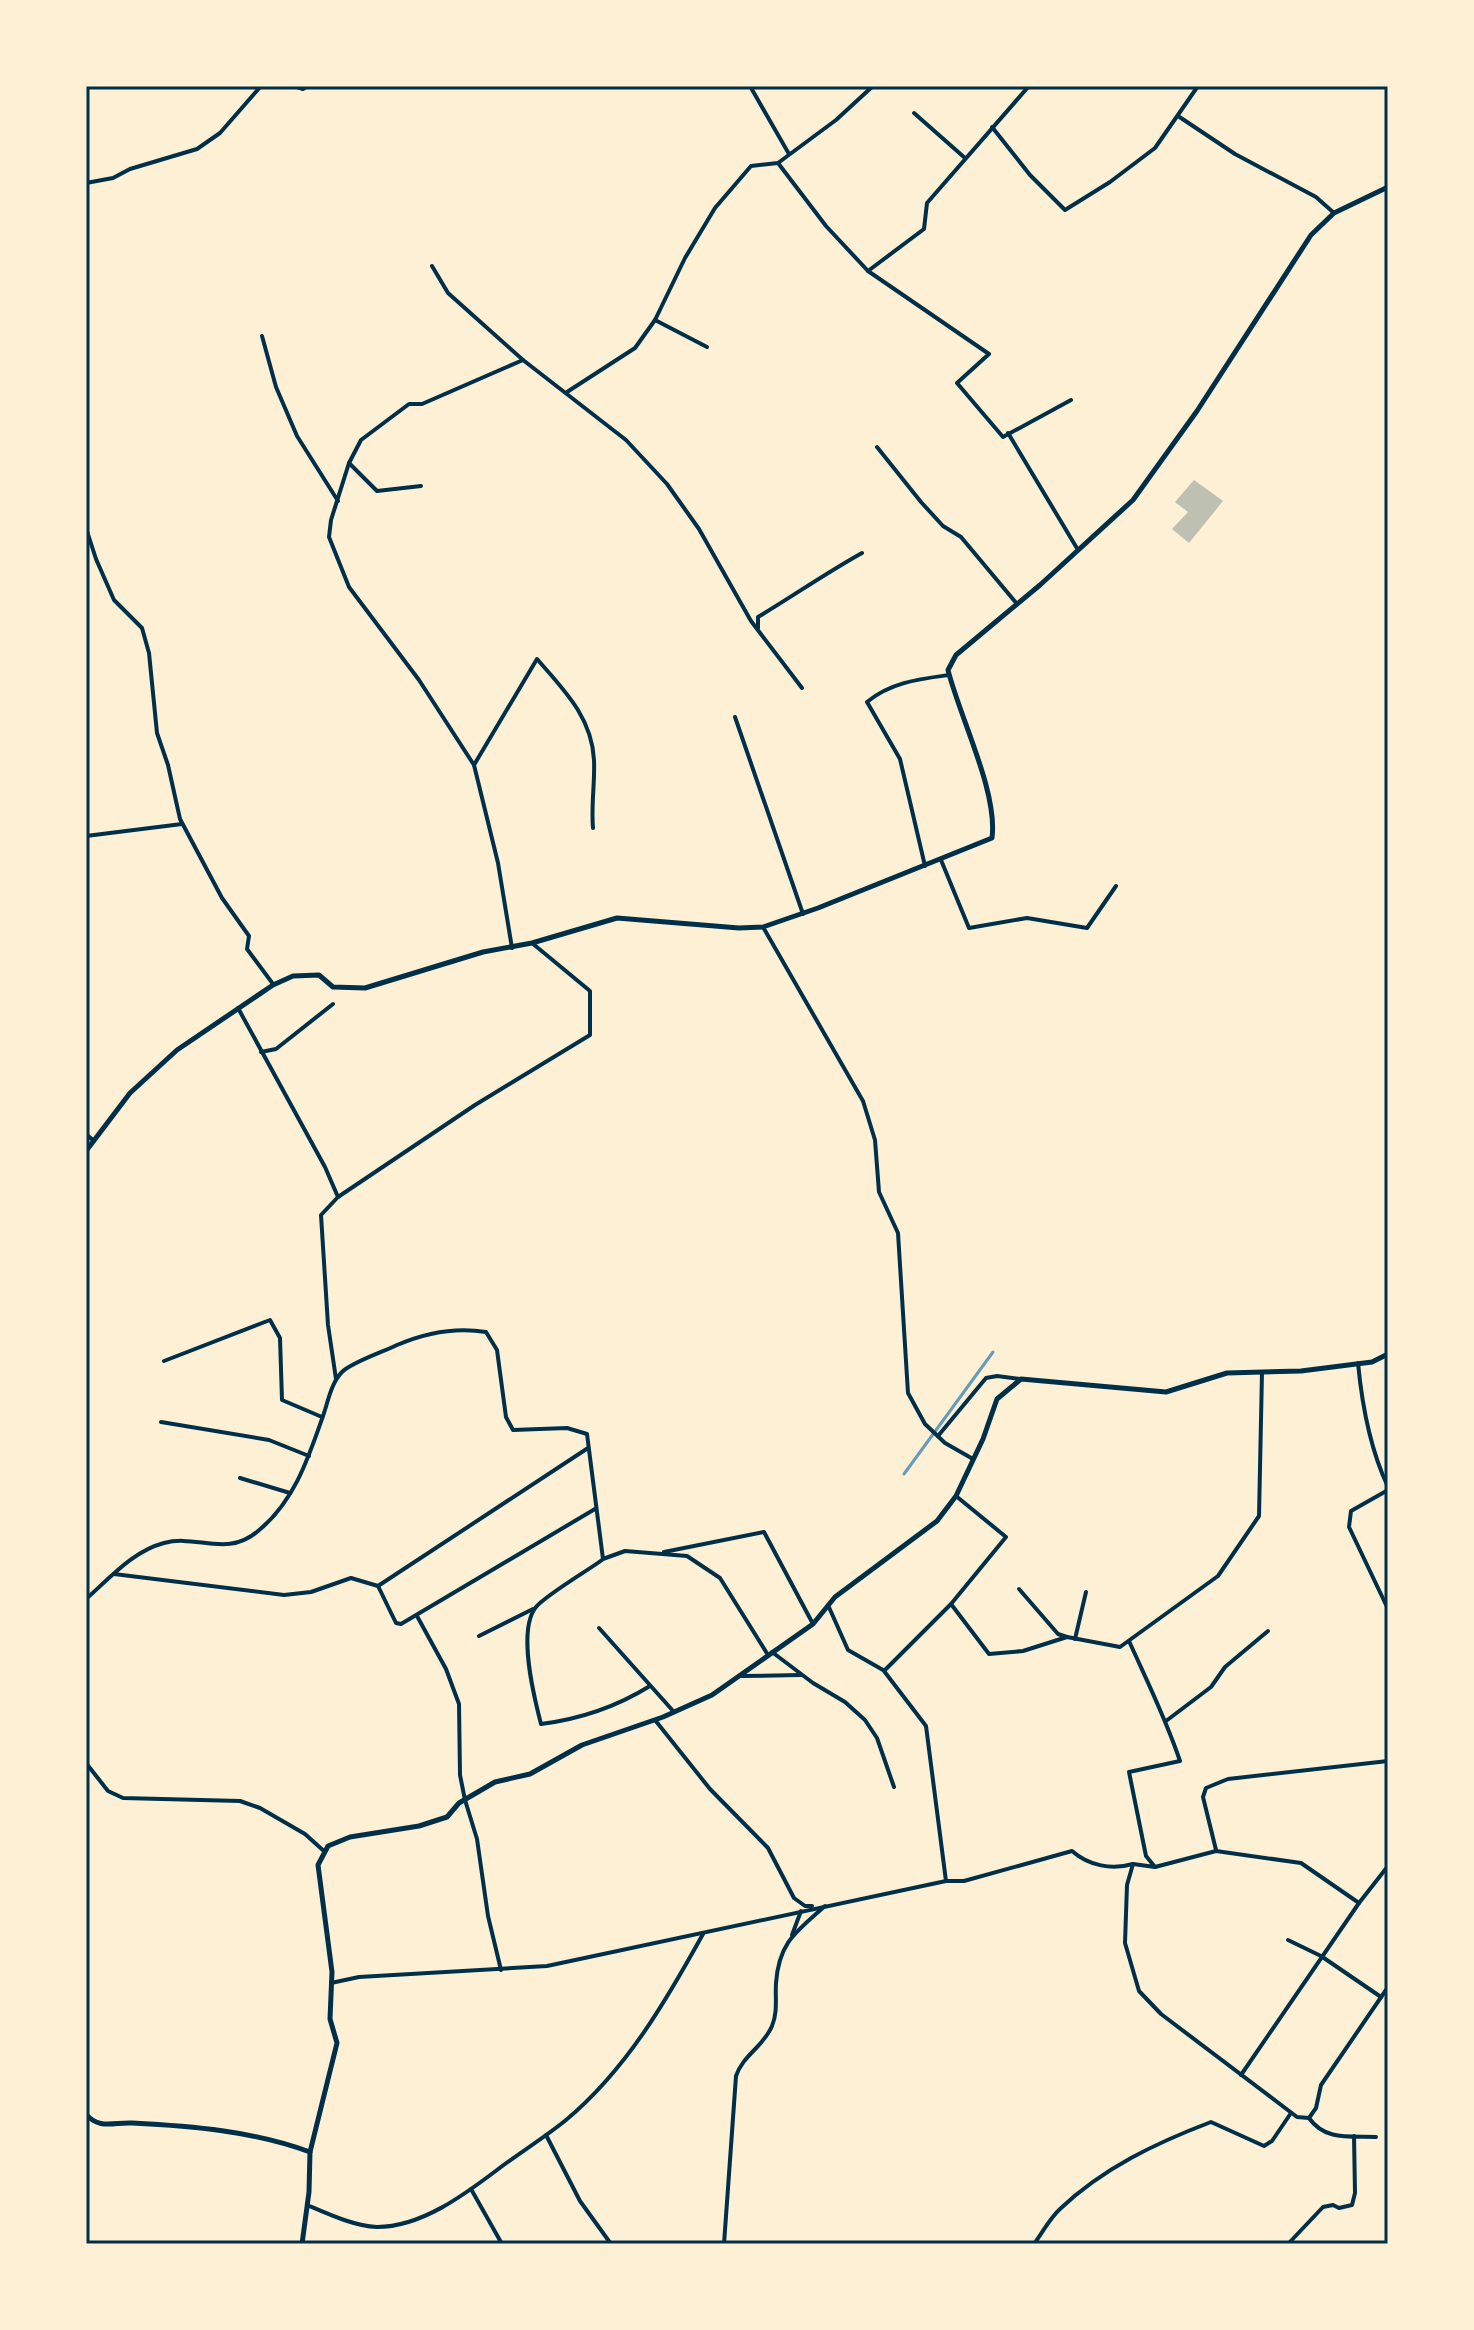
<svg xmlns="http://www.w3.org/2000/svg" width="1474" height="2330" font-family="'Alegreya Sans',sans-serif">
<rect width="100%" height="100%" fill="#fdf0d5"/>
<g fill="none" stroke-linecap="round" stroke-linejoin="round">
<polyline stroke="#669bbc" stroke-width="3" points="904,1474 993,1352"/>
</g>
<polygon fill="#bec0b2" points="1194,480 1223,501 1189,543 1172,529 1188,512 1175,502"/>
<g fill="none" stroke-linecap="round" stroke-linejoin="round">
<g stroke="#003049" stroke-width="4">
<polyline points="294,86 303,89 308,86"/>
<polyline points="750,86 789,154"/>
<polyline points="914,113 965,158"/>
<polyline points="1178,116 1235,154 1316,197 1334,213"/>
<polyline points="992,127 1030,175 1065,210 1110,182 1155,148 1198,86"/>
<polyline points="778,163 826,226 868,271 989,354 957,383 1003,437 1071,400"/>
<polyline points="86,183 113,178 130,169 197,149 220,133 261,86"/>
<polyline points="432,266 448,293 523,360 626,440 667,484 699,529 751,621 802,688"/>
<polyline points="868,271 924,229 927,203 1029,86"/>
<polyline points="655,320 707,347"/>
<polyline points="262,336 276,387 297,436 338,501"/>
<polyline points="567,392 635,348 655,320 685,258 715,208 751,166 778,163 836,120 873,86"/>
<polyline points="1008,433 1078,550"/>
<polyline points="877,447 921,502 943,526 961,537 1017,604"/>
<polyline points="349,463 377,491 421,486"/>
<polyline points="86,528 96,559 114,600 142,628 149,653 157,733 168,765 180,819 222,898 249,936 247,949 273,984"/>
<path d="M 758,628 L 758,617 C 793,596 826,573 862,553"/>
<polyline points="735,717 803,914"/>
<path d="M 474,765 L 537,659 C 563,689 592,717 594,760 C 595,783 591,805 593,828"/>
<polyline points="86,836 182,824"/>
<polyline points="941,860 969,928 1027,918 1087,928 1116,886"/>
<path d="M 925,866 L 900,759 L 867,702 C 891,682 920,679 949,675"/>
<polyline points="763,927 863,1101 875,1140 879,1192 898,1233 908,1393 925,1424 945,1443 973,1459"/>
<polyline points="512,948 498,863 474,765 419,680 349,587 329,537 331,520 349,463 361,440 409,404 422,404 523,360"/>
<polyline points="238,1008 325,1167 338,1197 321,1215 328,1325 336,1379"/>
<polyline points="261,1052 276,1049 333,1004"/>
<polyline points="86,1134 94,1141"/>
<polyline points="338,1197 475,1105 590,1035 590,991 532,943"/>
<polyline points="164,1361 270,1320 280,1338 282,1400 322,1417"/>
<path d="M 1358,1363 C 1362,1405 1370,1449 1388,1487"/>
<polyline points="161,1422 269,1440 309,1456"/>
<polyline points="938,1436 986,1378 997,1376 1020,1379"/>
<polyline points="240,1478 290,1493"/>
<polyline points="1388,1490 1351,1511 1349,1527 1388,1609"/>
<polyline points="664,1552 764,1532 813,1624"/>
<path d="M 602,1560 C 587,1571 546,1595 536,1607 C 517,1630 534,1697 541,1724 C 581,1719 616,1707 650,1686"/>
<polyline points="114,1574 284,1595 311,1592 351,1578 378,1586 396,1623 401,1624 595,1509"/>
<polyline points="378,1586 588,1448"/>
<polyline points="1019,1589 1058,1634 1067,1637"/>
<path d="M 86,1599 C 110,1578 133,1551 164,1543 C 197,1534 227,1558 258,1531 C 294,1502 308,1459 323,1416 C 328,1402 331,1383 342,1372 C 352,1362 383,1352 397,1345 C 425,1333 456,1327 486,1332 L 497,1350 L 506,1417 L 513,1430 L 567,1428 L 587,1434 L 603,1559 L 625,1551 L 687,1556 L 720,1578 L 768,1655"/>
<polyline points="951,1604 989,1654 1023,1651 1067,1637 1120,1647 1218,1576 1259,1516 1262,1372"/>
<polyline points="828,1605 848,1650 883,1670"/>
<polyline points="417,1616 446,1669 459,1704 460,1775 465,1800 477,1839 488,1916 501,1970"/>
<polyline points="599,1628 674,1712"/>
<polyline points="479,1636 533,1609"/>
<polyline points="1075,1639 1086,1592"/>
<path d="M 1129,1641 C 1147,1681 1166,1719 1180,1761 L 1129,1772 L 1146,1856 L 1155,1867 L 1133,1864"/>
<polyline points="772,1652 813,1683 845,1702 865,1720 877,1738 894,1787"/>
<polyline points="742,1676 801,1675"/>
<polyline points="655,1720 710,1789 768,1848 794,1898 805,1906 812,1906"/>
<polyline points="1166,1721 1211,1687 1225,1667 1268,1631"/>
<polyline points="86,1763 108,1791 123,1798 240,1801 260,1808 305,1834 325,1852"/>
<polyline points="1216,1850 1203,1797 1206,1788 1228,1779 1388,1761"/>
<polyline points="1155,1867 1216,1851 1301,1863 1359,1903 1388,1866"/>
<polyline points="946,1881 926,1726 884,1671 951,1604 1006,1537 956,1496"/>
<polyline points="792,1935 801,1911"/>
<polyline points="1288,1940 1321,1956 1381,1997"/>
<path d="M 331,1983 L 359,1977 L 547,1966 L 946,1881 L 964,1881 L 1072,1851 C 1089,1866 1112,1870 1133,1864 L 1127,1885 L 1125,1943 L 1139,1991 L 1161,2014 L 1297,2117 L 1309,2118 L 1316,2108 L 1321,2085 L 1388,1987"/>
<polyline points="1241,2075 1359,1903"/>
<path d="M 1309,2118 C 1325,2141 1350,2136 1376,2137"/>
<polyline points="546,2135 580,2201 611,2244"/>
<polyline points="471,2189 502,2244"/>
<path d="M 307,2205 C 328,2214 354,2226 377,2227 C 421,2227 464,2195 497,2170 C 519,2153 544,2138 566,2120 C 626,2070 666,2001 703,1934"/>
<path d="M 724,2244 L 736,2076 C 743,2055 764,2046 772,2026 C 778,2012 775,1997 776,1983 C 779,1942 796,1932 825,1906"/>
<path d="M 1034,2244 C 1042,2233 1050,2218 1060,2209 C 1103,2168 1156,2143 1211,2122 L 1264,2146 L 1272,2141 L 1291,2113"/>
<polyline points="1288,2244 1323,2207 1333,2205 1339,2208 1352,2205 1355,2193 1354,2136"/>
</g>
<g stroke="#003049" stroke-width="5">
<path d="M 86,1151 L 130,1093 L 177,1050 L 273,985 L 293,976 L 319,975 L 333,987 L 365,988 L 483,952 L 532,943 L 617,918 L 739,928 L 763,927 L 818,908 L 992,838 C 998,792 960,718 948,670 L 956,655 L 1040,585 L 1133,500 L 1197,411 L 1311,235 L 1334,213 L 1388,187"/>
<path d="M 86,2114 C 99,2130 114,2122 132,2123 C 192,2126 253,2131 310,2152"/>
<polyline points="302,2244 309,2192 310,2152 337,2043 330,2019 332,1972 318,1865 328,1846 350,1837 419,1826 447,1817 459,1803 495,1782 530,1774 582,1745 663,1717 712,1695 813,1624 835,1597 937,1521 956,1496 983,1439 997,1399 1021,1379 1166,1392 1227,1373 1301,1371 1372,1362 1388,1354"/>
</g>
</g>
<rect width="1474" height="2330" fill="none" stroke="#fdf0d5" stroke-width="176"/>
<rect x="88" y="88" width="1298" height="2154" fill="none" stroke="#003049" stroke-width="3"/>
</svg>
